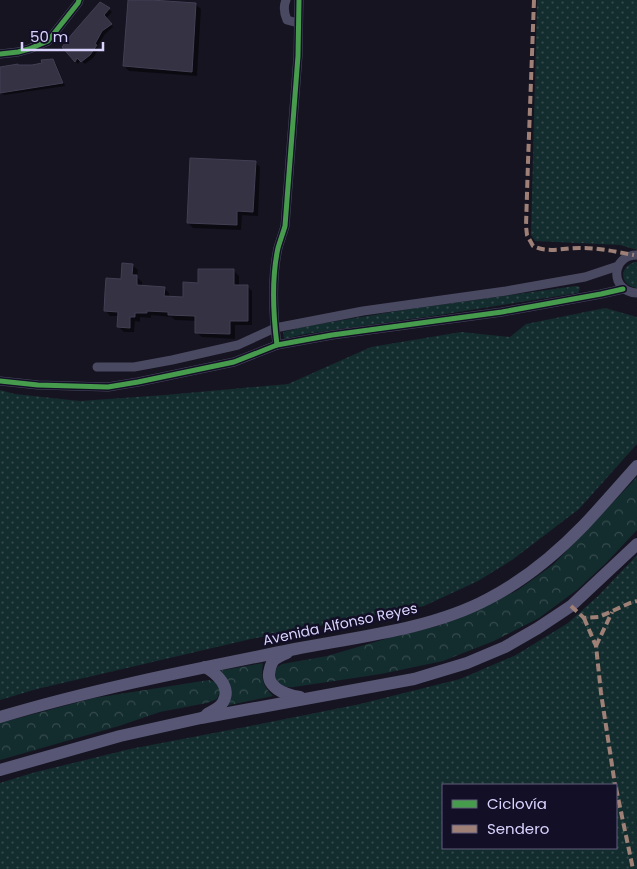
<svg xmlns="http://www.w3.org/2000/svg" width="637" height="869" font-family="Poppins,sans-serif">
<defs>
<pattern id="grass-dots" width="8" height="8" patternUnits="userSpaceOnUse" patternTransform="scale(1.25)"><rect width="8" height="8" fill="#132c2d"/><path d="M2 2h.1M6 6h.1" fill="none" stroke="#354a4c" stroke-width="1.8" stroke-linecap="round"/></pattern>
<pattern id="forest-crowns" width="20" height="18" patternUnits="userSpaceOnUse" patternTransform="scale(1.25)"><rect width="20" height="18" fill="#132c2d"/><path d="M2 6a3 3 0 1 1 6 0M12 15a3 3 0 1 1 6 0" fill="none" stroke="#354a4c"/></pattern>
</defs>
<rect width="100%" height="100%" fill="#161421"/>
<g fill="url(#grass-dots)" fill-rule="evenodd">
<polygon points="537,0 637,0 637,250 620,245 535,241 531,235"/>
<path d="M 635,262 L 637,262 L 637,288 C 620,286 618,267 635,262 Z"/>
<polygon points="576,286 580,287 579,292 578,293 433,316 305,334 284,339 283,332 307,326 409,309"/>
<polygon points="605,308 637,317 637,444 579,509 512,560 478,581 424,606 251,639 37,689 0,700 0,390 15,394 80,401 165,395 288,384 371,347 461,332 510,337 526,324"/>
<path d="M 637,555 L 637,869 L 0,869 L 0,783 L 32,773 L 130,749 L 245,727 L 360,704 L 460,679 L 516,655 L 568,623 L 598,596 ZM 443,785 L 616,785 L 616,848 L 443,848 Z"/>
</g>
<g fill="url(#forest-crowns)">
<path d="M 637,477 L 637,530 L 606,563 L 577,590 L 539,618 L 494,641 L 443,661 L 381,674 L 294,687 C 286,688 275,685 275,675 C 275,672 276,670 277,667 L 282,664 L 327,656 L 385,639 L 438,626 L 479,609 L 518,590 L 554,564 Z"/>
<path d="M 263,663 C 261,678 262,685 273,696 L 225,706 L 218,671 Z"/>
<polygon points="209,680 215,682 220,691 217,699 207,703 160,712 119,726 0,760 0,723 94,698"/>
</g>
<g fill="#0007">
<polygon points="129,0 195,4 201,9 197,76 129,71 124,66"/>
<polygon points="109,9 112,12 106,19 113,27 105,34 97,47 99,49 93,58 85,64 80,60 78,64 63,47"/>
<polygon points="52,60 56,63 65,86 4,95 0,92 0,68 32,66"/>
<polygon points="255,162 260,167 258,216 242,215 241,230 193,228 188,223"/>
<polygon points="132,265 138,270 137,277 142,282 142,287 164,288 169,293 169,298 184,299 199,284 234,271 239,276 239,286 247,286 252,291 252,325 235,325 235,339 202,337 196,332 197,321 175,320 172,317 151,315 151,318 140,317 140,322 135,321 134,332 124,332 119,327 119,316 110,316 105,310 122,280"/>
</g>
<g fill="#343243" stroke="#433f54">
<polygon points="128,0 151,0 196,3 192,72 123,66"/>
<polygon points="100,2 110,8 104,15 112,24 102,31 95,44 97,45 90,55 81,62 77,58 75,62 62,47 72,34"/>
<polygon points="53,59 63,83 0,93 0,67 18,64 18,65 32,65 42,63 41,60"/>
<polygon points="190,158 256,161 253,212 237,211 237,225 187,223"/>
<polygon points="122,263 133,264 132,275 137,275 137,285 165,287 164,296 183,297 183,282 198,283 198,269 234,269 234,285 248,285 248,321 230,321 230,334 195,333 195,316 168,315 168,312 147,311 147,313 135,313 135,317 130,317 130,328 117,327 118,312 104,311 105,292 106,278 121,279"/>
</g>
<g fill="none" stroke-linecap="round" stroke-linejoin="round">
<g stroke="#4a4962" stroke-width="9">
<path d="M 286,0 C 283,7 284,13 287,20 L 298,23"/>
<polyline points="0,54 18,52 29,49 48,41 78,3 79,0"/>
<path d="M 637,255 C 610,255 610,292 637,293"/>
<path d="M 277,345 C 273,313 271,280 278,248 C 280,241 283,233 285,226 L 298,56 L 299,0"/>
<polyline points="97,367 134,367 172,360 238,345 275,328 363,311 506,291 585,277 618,266"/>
<polyline points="0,381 38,385 108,387 138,382 234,362 277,345 332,335 502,312 601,294 623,289"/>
</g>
<g stroke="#575674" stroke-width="12">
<path d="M 287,653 C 282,655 276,658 273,661 C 272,663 270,667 270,669 C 264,687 285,695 300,697"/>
<path d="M 205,667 C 216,673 232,687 223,702 C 220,708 213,711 207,714"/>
<path d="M 0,717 C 97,688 196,669 295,649 C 357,637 432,629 488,599 C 523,581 556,554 584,525 C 602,506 619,486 637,466"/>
<polyline points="0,770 120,736 201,718 414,679 467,663 505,647 538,628 571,606 637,544"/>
</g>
<g stroke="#9e8076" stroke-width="4" stroke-dasharray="8 4" stroke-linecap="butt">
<path d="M 534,0 L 528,162 L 526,226 L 527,235 L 533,246 C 549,254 566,247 583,248 C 600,248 617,252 634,255"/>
<polyline points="571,606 584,618 599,617 630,603 637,601"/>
<polyline points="584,618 596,646 601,693 615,785"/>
<polyline points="596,646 612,612"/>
<polyline points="616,788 633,869"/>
</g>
<defs>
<g id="cycleway">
<polyline points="0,54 18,52 29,49 48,41 78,3 79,0"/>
<path d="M 277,345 C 273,313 271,280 278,248 C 280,241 283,233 285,226 L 298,56 L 299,0"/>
<polyline points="0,381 38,385 108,387 138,382 234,362 277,345 332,335 502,312 601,294 623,289"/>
</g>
</defs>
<use href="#cycleway" stroke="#130f26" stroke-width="8"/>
<use href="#cycleway" stroke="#469c4c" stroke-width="5"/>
</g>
<g text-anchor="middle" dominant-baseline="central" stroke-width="5" stroke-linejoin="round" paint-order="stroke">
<g font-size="14" fill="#d9d4ff" stroke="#130f26">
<text transform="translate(340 624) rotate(-12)">Avenida Alfonso Reyes</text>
</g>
</g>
<rect x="442" y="784" width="175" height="65" fill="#130f26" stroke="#625e7d"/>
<rect x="452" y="800" width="25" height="8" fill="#469c4c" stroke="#625e7d"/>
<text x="487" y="809" font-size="15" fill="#d9d4ff">Ciclovía</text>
<rect x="452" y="825" width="25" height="8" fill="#9e8076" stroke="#625e7d"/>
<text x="487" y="834" font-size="15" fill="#d9d4ff">Sendero</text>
<path d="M22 42v8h81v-8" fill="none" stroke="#d9d4ff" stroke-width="2.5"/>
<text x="30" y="42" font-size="15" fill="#d9d4ff" stroke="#130f26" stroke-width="4" paint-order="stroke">50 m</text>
</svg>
